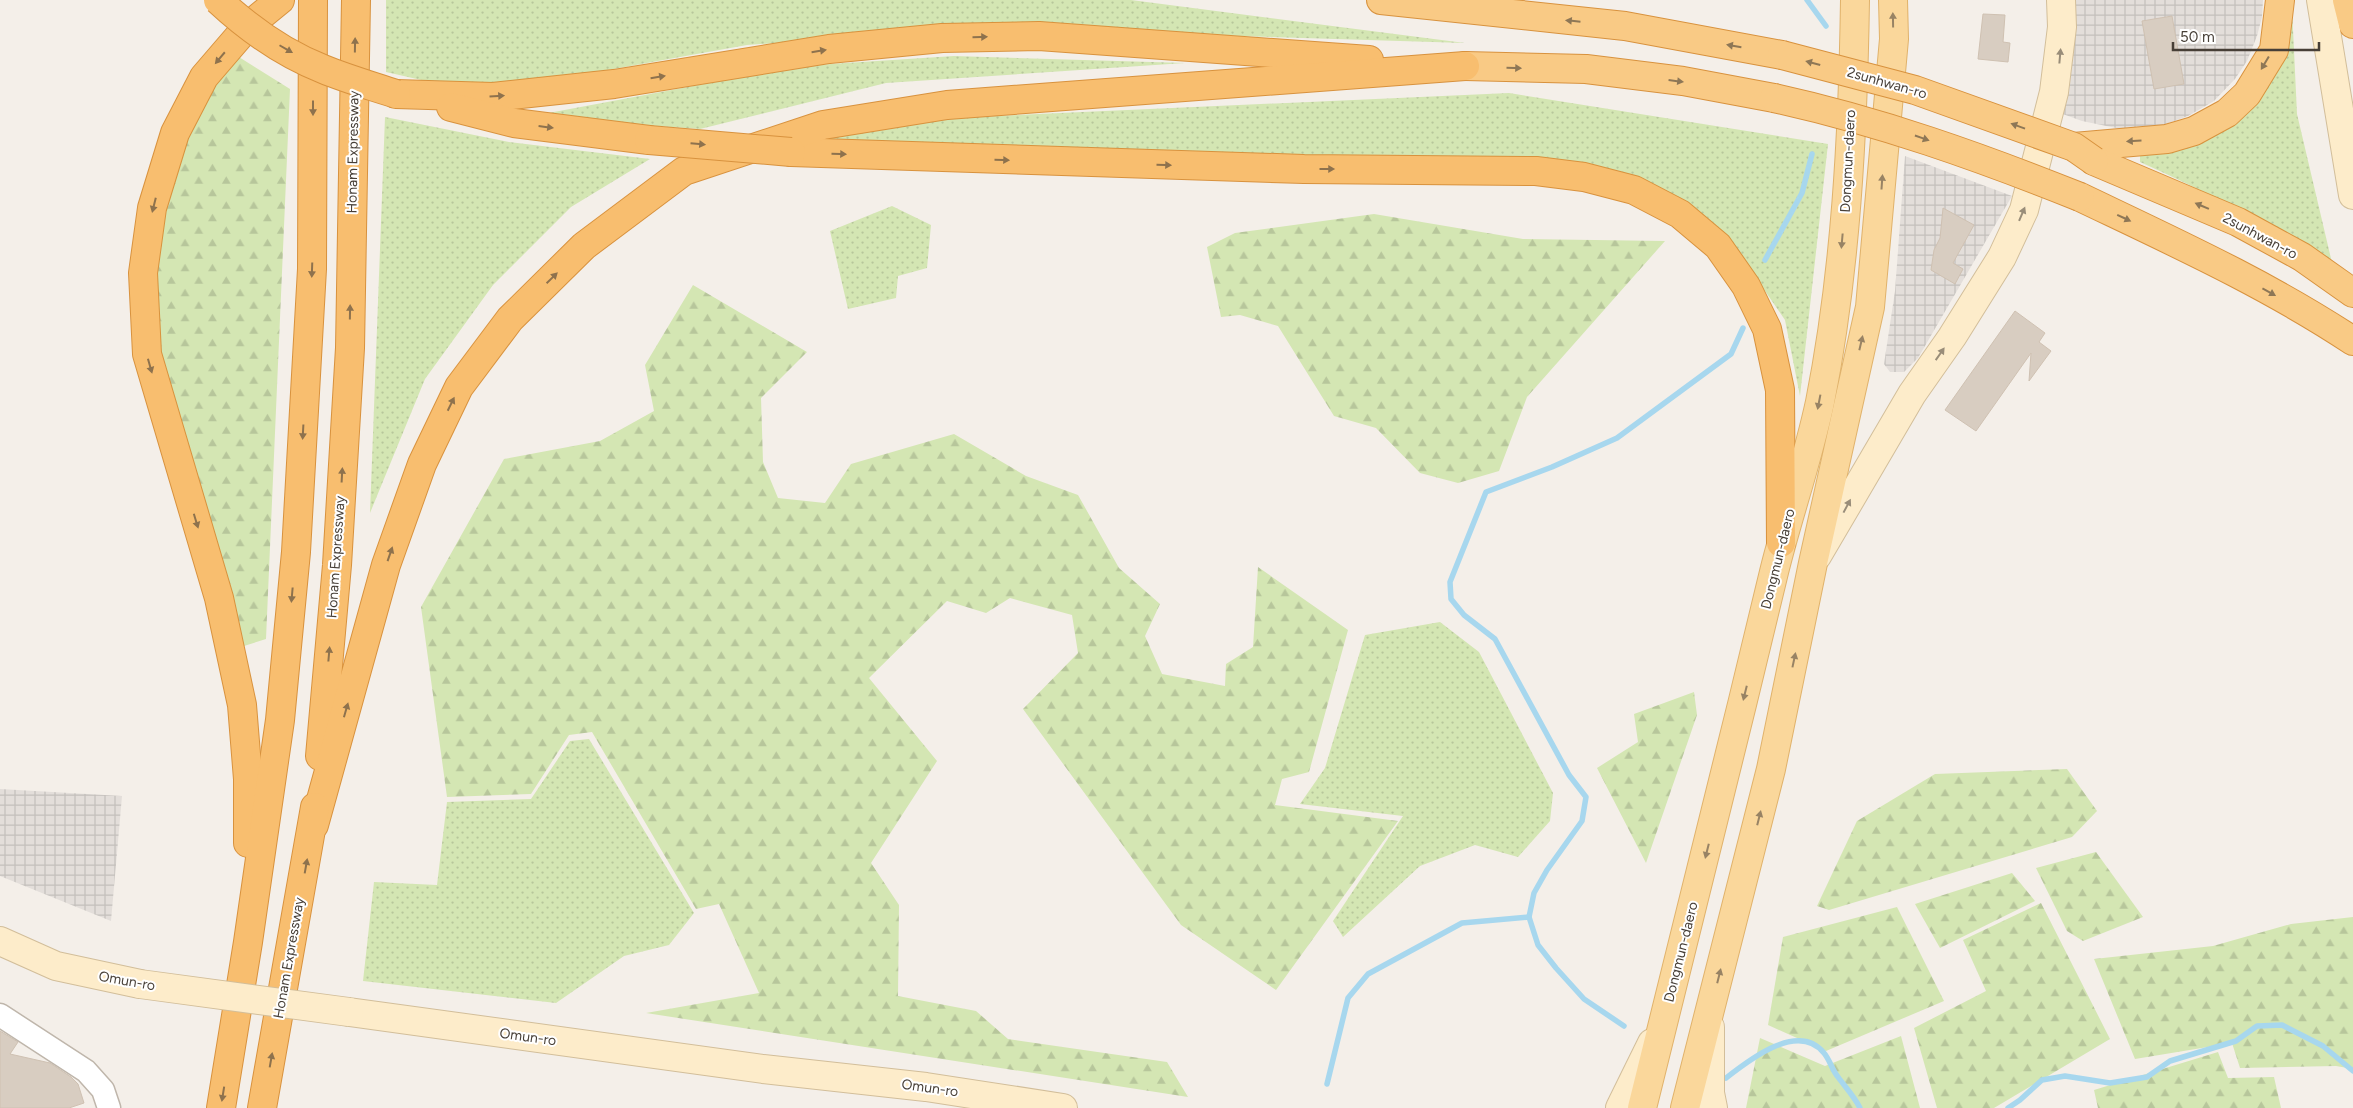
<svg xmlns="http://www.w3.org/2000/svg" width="2353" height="1108" font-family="Figtree,sans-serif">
<defs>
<pattern id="industrial-grid" width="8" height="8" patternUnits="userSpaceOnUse" patternTransform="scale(1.25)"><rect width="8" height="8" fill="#e3deda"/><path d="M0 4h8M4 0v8" fill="none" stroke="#c4c0bc"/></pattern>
<pattern id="grass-dots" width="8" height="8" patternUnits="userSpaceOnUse" patternTransform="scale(1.25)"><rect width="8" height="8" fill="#d4e6b3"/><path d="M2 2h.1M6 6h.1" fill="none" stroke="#b7c69b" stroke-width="1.8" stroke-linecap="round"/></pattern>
<pattern id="forest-firs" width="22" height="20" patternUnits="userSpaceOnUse" patternTransform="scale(1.25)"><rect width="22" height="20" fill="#d4e6b3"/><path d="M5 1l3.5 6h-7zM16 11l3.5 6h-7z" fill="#b7c69b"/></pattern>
</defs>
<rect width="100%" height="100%" fill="#f4efe9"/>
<g fill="url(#industrial-grid)">
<polygon points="2073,0 2263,0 2262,17 2257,36 2247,61 2235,79 2214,101 2188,116 2163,125 2121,129 2082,121 2060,113 2071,65"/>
<polygon points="1905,156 2012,196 1918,358 1904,372 1890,372 1884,364 1895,291"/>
<polygon points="0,789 122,796 111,921 0,876"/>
</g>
<g fill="url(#grass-dots)">
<polygon points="386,0 1131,0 1465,43 986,28 747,45 513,87 461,89 386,72"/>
<path d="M 2292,8 L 2297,114 L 2333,267 C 2274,224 2206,192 2140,162 L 2140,154 L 2217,129 Z"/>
<polygon points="954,56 1185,63 886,83 700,129 527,117 800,66"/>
<polygon points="1509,93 1828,144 1800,396 1785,320 1730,240 1639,187 818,141 906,120"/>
<polygon points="385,117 509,142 650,159 571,207 493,285 425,379 370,513"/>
<polygon points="892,206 931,225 927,268 898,276 896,298 848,309 830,231"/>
<polygon points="1440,622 1479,652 1553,793 1550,821 1518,857 1475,845 1420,866 1343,937 1333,921 1403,816 1300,804 1325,768 1365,635"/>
<polygon points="589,739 694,913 669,945 624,956 556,1003 363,981 374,882 437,885 447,802 531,799 570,741"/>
</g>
<g fill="url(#forest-firs)">
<polygon points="231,52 290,89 266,639 244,646 207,519 170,424 152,305 157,211 179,125"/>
<polygon points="1374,214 1523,239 1665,241 1527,397 1499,471 1458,483 1420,473 1376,428 1334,416 1278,326 1240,315 1221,317 1207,247 1235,233"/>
<polygon points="693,285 807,352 761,398 763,462 778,498 825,503 851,464 954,434 1026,476 1078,495 1119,568 1160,604 1145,636 1162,674 1225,686 1226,664 1253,647 1258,567 1348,630 1309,772 1282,779 1275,805 1398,821 1276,990 1181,925 1023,709 1078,653 1072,615 1010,598 986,613 947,601 869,678 937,761 871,863 899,905 898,996 976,1011 1008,1039 1167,1062 1188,1097 646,1013 759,993 719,904 696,909 592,732 569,735 531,794 447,797 421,607 504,459 600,441 654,411 645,365"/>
<polygon points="1694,692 1697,715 1646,863 1597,768 1638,742 1634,714"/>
<polygon points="2067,769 2097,811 2072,837 1829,910 1817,906 1857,821 1935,774"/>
<polygon points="2096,852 2143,917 2083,941 2067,931 2036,868"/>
<polygon points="2012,873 2035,901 1940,948 1915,904"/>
<polygon points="2041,903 2110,1039 1994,1108 1937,1108 1914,1028 1986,991 1963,940"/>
<polygon points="1897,907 1944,1001 1826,1051 1768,1025 1783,937"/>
<polygon points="2353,917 2353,1069 2336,1066 2240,1068 2232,1043 2135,1059 2094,959 2213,946 2291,924"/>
<polygon points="1901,1036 1920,1108 1746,1108 1760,1038 1825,1066"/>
<polygon points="2218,1052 2228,1078 2274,1077 2281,1108 2098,1108 2094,1090"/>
</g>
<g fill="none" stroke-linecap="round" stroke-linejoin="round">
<g stroke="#a7d7ee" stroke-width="5.5">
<polyline points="1807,0 1826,26"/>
<polyline points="1765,260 1802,193 1812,154"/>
<polyline points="1624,1026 1584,999 1556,968 1538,945 1529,917 1534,893 1547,870 1582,821 1586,797 1569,775 1495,639 1464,615 1451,599 1450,582 1486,492 1552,467 1617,438 1731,354 1743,328"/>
<path d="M 1726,1078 C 1749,1060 1798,1021 1824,1053 C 1830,1060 1832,1070 1838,1077 C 1846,1088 1854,1096 1860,1108"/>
<polyline points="1327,1084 1348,998 1368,974 1462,923 1529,917"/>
<polyline points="2008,1108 2020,1100 2042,1080 2065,1076 2110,1083 2147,1077 2170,1061 2236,1041 2257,1026 2282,1025 2323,1046 2353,1071"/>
</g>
</g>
<g fill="#d8cdc1" stroke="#cfc1b2">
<polygon points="1983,14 2005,15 2003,42 2010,43 2008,62 1978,59"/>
<polygon points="2172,16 2184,84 2154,89 2142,21"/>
<polygon points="1943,208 1974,225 1953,263 1963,269 1955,284 1931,270 1934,250 1940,238"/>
<polygon points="2015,311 2045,333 2039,342 2051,351 2029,381 2031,353 1976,431 1945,410"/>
<polygon points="0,1031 18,1042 10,1054 50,1063 71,1077 78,1084 84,1103 69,1108 0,1108"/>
</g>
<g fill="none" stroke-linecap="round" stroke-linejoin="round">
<defs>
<polyline id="minor" points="0,1015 86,1071 103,1090 109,1108"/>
<g id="secondary">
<polyline points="2321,0 2353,195"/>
<polyline points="1817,556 1912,394 1952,337 2002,257 2024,210 2054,92 2062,27 2061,0"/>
<polyline points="0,941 56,966 140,984"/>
<polyline points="349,1012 763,1069 926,1087 1063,1108"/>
<polyline points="1710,1027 1710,1093 1713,1108"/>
<polyline points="1620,1108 1652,1043"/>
</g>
<g id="primary">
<path d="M 1642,1108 C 1687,930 1731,751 1774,572 C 1788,515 1808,459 1820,402 C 1846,271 1853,133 1855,0"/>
<polyline points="1685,1108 1771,769 1813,563 1870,307 1894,39 1893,0"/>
</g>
<g id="trunk">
<polyline points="1381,0 1625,26 1782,55"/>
<polyline points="2347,0 2353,24"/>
<polyline points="1465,66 1586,69 1683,81 1774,98"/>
<polyline points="2074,147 2167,139 2194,131 2227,113 2247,94 2274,50 2280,0"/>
<polyline points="2094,161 2238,222 2302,257 2353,293"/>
<path d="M 2080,197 C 2172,241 2267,284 2353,341"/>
</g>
<g id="motorway">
<polyline points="396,94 493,97 614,84 829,49 942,38 1039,36 1369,60"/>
<polyline points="451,107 514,123 649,140"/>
<polyline points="791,152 1304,169 1536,171 1584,177 1634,190 1680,214 1718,246 1746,286 1767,329 1780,390 1781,543"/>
<polyline points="320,756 337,565 350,348 356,0"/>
<polyline points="314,825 386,565 422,464 459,387 510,319 584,246 684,171 823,125 947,105 1465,66"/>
<polyline points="248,843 248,779 242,705 219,598 147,354 143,273 152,208 175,133 204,77 247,27 280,0"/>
<polyline points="221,1108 248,942 280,720 296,552 312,269 313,0"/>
<polyline points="262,1108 315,807"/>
</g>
</defs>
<use href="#minor" stroke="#bfb6ab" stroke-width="25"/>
<use href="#secondary" stroke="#d2be9a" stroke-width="30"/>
<use href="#primary" stroke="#e0b26b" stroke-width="30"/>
<use href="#trunk" stroke="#d8923e" stroke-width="30"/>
<use href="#motorway" stroke="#d8923e" stroke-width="30"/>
<use href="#minor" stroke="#fff" stroke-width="22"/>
<use href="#secondary" stroke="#fdecca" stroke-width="28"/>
<use href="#primary" stroke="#fad79b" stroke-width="28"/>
<use href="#trunk" stroke="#f9ca85" stroke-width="28"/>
<use href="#motorway" stroke="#f8be6f" stroke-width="28"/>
<defs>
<polyline id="secondary-bridge" points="140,984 349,1012"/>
<g id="trunk-bridge">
<polyline points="1782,55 1915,90 2074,147 2094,161"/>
<path d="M 1774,98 C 1879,121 1980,157 2080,197"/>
</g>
<g id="motorway-bridge">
<path d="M 218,0 C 248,28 285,54 323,69 C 347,79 372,86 396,94"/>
<polyline points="649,140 791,152"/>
</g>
</defs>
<use href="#secondary-bridge" stroke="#d2be9a" stroke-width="30" stroke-linecap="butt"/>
<use href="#trunk-bridge" stroke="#d8923e" stroke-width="30" stroke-linecap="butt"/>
<use href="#motorway-bridge" stroke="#d8923e" stroke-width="30" stroke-linecap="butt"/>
<use href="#secondary-bridge" stroke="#fdecca" stroke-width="28"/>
<use href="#trunk-bridge" stroke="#f9ca85" stroke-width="28"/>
<use href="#motorway-bridge" stroke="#f8be6f" stroke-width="28"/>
</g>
<defs><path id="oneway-solid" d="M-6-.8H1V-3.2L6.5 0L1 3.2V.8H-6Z" transform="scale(1.25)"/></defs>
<g fill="#988364">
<use href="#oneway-solid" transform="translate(1893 20) rotate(-91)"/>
<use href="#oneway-solid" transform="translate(1882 182) rotate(-86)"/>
<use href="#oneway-solid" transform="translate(1842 241) rotate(95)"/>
<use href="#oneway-solid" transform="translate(1861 343) rotate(-77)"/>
<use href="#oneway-solid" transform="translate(1819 402) rotate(101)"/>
<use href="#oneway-solid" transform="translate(1794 660) rotate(-78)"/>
<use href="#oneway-solid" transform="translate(1745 693) rotate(104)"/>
<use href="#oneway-solid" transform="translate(1759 818) rotate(-76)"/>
<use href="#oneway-solid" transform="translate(1707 851) rotate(104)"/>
<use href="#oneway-solid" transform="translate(1719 976) rotate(-76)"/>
</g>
<g fill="#8e7756">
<use href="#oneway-solid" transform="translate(1573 21) rotate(-174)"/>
<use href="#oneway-solid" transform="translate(1734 46) rotate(-170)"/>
<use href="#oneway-solid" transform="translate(1813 63) rotate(-165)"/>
<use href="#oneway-solid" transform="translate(2265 63) rotate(121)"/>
<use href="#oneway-solid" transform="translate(1514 68) rotate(2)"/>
<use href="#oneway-solid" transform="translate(1676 81) rotate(7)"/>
<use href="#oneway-solid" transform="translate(2018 126) rotate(-160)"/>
<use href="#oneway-solid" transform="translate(1922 138) rotate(19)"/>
<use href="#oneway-solid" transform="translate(2134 141) rotate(177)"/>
<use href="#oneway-solid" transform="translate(2202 206) rotate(-157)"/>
<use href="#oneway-solid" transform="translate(2124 218) rotate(25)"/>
<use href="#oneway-solid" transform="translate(2269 292) rotate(29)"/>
</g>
<g fill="#8e724d">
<use href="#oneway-solid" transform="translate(980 37) rotate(-1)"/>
<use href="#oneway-solid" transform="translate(355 45) rotate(-89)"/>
<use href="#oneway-solid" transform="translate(286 49) rotate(30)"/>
<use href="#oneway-solid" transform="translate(819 51) rotate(-9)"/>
<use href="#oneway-solid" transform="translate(220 58) rotate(130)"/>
<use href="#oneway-solid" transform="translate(658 77) rotate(-9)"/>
<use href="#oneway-solid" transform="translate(497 96) rotate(-4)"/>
<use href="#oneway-solid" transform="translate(313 108) rotate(90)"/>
<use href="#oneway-solid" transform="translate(546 127) rotate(7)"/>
<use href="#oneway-solid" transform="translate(698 144) rotate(5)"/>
<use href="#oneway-solid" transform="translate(839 154) rotate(2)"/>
<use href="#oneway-solid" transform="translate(1002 160) rotate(2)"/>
<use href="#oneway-solid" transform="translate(1164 165) rotate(2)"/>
<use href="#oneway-solid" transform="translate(1327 169)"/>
<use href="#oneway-solid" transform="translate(154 205) rotate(104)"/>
<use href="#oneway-solid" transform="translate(312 270) rotate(92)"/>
<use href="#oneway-solid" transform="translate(552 278) rotate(-44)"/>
<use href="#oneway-solid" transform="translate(350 312) rotate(-89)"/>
<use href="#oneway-solid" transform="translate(150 366) rotate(74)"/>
<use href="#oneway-solid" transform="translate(451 404) rotate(-64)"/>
<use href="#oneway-solid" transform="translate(303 432) rotate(93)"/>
<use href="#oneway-solid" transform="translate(342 475) rotate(-87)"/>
<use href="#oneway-solid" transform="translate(196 521) rotate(73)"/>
<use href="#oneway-solid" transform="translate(390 554) rotate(-71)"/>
<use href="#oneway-solid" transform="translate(292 595) rotate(95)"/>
<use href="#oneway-solid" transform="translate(329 654) rotate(-85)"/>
<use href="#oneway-solid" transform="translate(346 710) rotate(-74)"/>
<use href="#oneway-solid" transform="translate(306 866) rotate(-80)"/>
<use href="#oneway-solid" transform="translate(271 1060) rotate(-80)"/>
<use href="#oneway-solid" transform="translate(223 1094) rotate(99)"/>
</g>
<g fill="#998d79">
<use href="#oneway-solid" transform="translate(2060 56) rotate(-85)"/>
<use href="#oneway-solid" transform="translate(2022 214) rotate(-67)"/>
<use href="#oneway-solid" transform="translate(1940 354) rotate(-55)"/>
<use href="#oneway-solid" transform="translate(1847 506) rotate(-62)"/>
</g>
<g text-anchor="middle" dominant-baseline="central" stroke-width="4" stroke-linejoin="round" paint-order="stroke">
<g font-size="14" fill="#473f37" stroke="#fff">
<text transform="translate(1887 83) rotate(16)">2sunhwan-ro</text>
<text transform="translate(353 152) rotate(-89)">Honam Expressway</text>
<text transform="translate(1848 161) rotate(-87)">Dongmun-daero</text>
<text transform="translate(2260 236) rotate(28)">2sunhwan-ro</text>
<text transform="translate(336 557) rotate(-86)">Honam Expressway</text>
<text transform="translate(1778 559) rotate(-76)">Dongmun-daero</text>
<text transform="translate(1681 952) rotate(-76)">Dongmun-daero</text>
<text transform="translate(289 958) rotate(-80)">Honam Expressway</text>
<text transform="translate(127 981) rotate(10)">Omun-ro</text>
<text transform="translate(528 1037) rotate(8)">Omun-ro</text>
<text transform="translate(930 1088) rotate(8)">Omun-ro</text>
</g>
</g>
<path d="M2173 42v8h146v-8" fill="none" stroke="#473f37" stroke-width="2.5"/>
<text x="2180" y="42" font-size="15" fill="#473f37" stroke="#ffffff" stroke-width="4" paint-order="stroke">50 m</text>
</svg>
